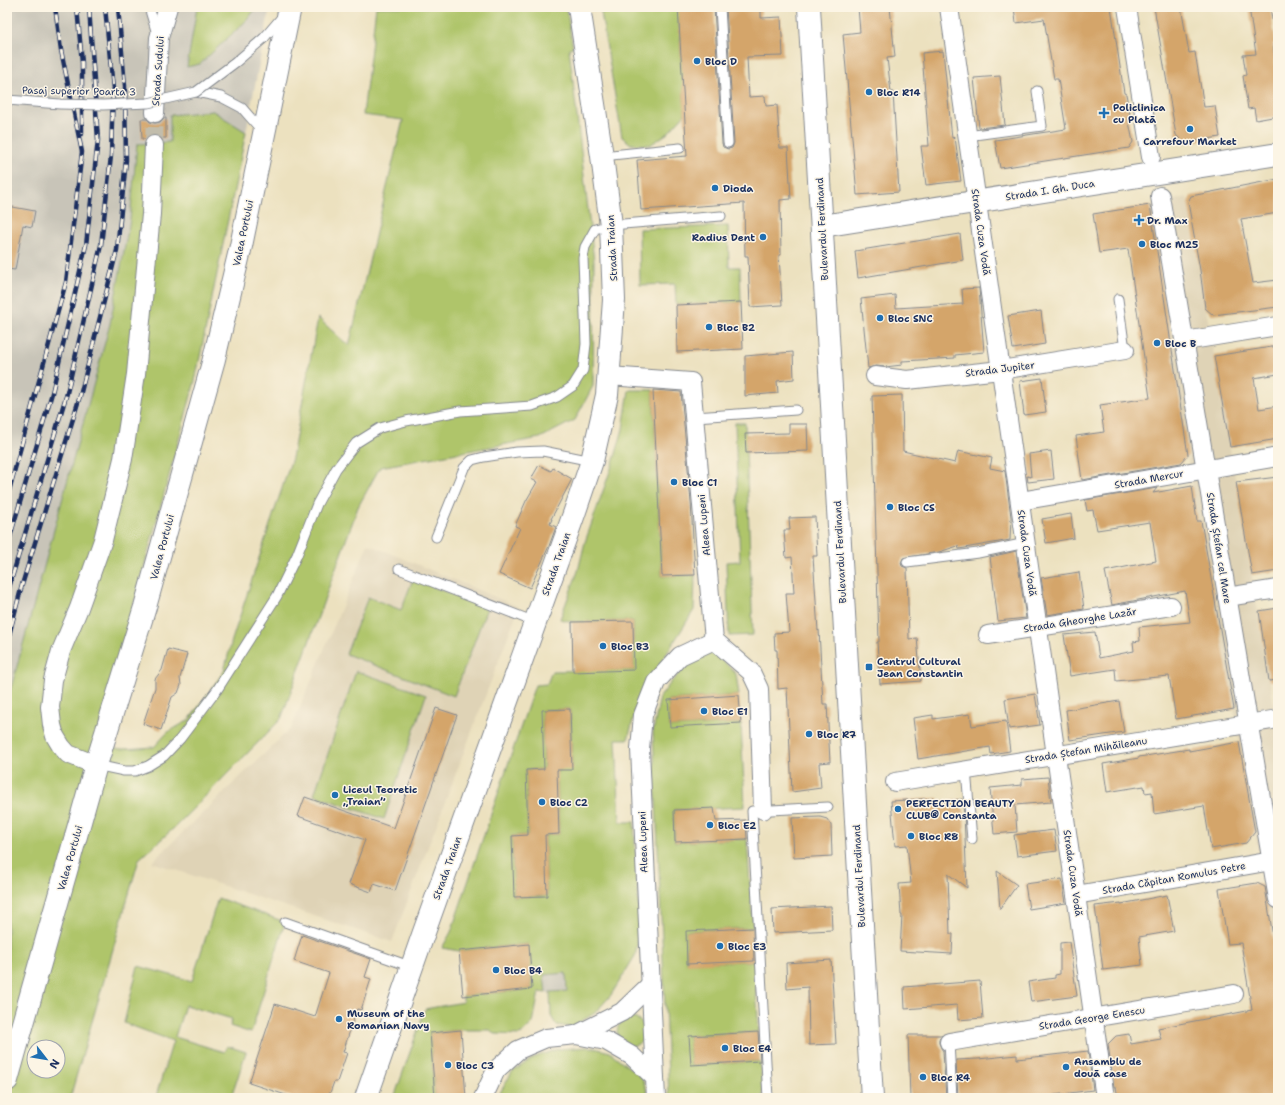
<svg xmlns="http://www.w3.org/2000/svg" width="1285" height="1105" font-family="'Shantell Sans',sans-serif">
<rect width="100%" height="100%" fill="#fcf5e5"/>
<filter id="ink" filterUnits="userSpaceOnUse"><feTurbulence type="fractalNoise" baseFrequency=".025" numOctaves="2"/><feDisplacementMap in="SourceGraphic" scale="8" xChannelSelector="R" yChannelSelector="G"/><feConvolveMatrix kernelMatrix="1 2 1 2 8 2 1 2 1" color-interpolation-filters="sRGB"/></filter>
<filter id="wash" filterUnits="userSpaceOnUse"><feTurbulence type="fractalNoise" baseFrequency=".012" numOctaves="4" result="noise"/><feDisplacementMap in="SourceGraphic" scale="16" xChannelSelector="R" yChannelSelector="G"/><feGaussianBlur stdDeviation="0.9" result="paint"/><feColorMatrix in="noise" values="0 0 0 0 0 0 0 0 0 0 0 0 0 0 0 0 0 1.4 0 .05"/><feComposite in="paint" operator="in"/></filter>
<g filter="url(#wash)">
<rect width="100%" height="100%" fill="#ece1bf"/>
<g fill="#dfd3b6">
<polygon points="1187,197 1278,729 1278,968 1266,887 1258,852 1234,709 1201,521 1197,521 1150,205"/>
<polygon points="368,544 519,607 392,942 152,862 292,727"/>
</g>
<g fill="#c8c4b8">
<polygon points="7,7 270,7 246,132 195,381 95,746 7,1045"/>
<polygon points="566,973 567,991 546,993 544,975"/>
</g>
<g fill="#afc56a" stroke="#657a64" fill-rule="evenodd">
<polygon points="197,7 257,7 247,20 200,64 187,67"/>
<path d="M 376,7 L 566,7 L 573,47 L 569,48 L 594,261 L 593,386 L 575,420 L 540,438 L 380,467 L 358,507 L 281,719 L 174,828 L 139,859 L 70,1098 L 7,1098 L 7,703 L 110,324 L 130,220 L 137,144 L 170,142 L 170,115 L 213,111 L 246,132 L 195,381 L 95,746 L 123,749 L 154,747 L 168,732 L 189,720 L 224,671 L 232,640 L 292,458 L 318,318 L 349,346 L 403,120 L 363,115 ZM 34,1047 L 58,1047 L 58,1071 L 34,1071 Z"/>
<polygon points="600,7 678,7 685,114 668,133 650,145 631,144 622,137"/>
<polygon points="728,226 729,267 740,267 741,302 676,305 675,284 640,285 639,229"/>
<path d="M 629,390 L 653,390 L 662,576 L 695,575 L 694,610 L 639,698 L 628,739 L 616,739 L 620,822 L 634,822 L 640,933 L 635,956 L 611,995 L 595,1013 L 571,1027 L 556,1025 L 551,1016 L 550,992 L 567,991 L 566,973 L 544,975 L 546,993 L 539,992 L 533,1023 L 520,1035 L 495,1034 L 490,1030 L 461,1030 L 430,1033 L 435,1098 L 394,1098 L 425,1009 L 463,1002 L 463,996 L 532,989 L 528,944 L 459,951 L 442,948 L 451,932 L 535,685 L 547,684 L 552,671 L 634,670 L 633,621 L 572,622 L 560,619 L 578,571 L 585,542 L 615,457 L 623,429 ZM 570,709 L 572,769 L 557,770 L 559,834 L 545,835 L 547,896 L 514,897 L 512,836 L 528,835 L 526,770 L 544,769 L 542,710 Z"/>
<polygon points="735,423 745,423 753,635 729,636 726,562 740,561"/>
<polygon points="413,579 487,608 454,696 346,654 368,597 401,610"/>
<polygon points="710,647 736,674 739,695 668,700 670,727 741,723 745,807 674,810 675,842 747,839 753,928 686,931 687,963 754,961 759,1032 689,1036 691,1065 760,1061 763,1098 669,1098 653,732 660,697 672,681 698,653"/>
<polygon points="356,671 426,695 384,819 314,795"/>
<polygon points="218,898 285,922 251,1033 230,1026 232,1019 185,1005 175,1037 224,1052 227,1046 246,1052 231,1098 163,1098 156,1096 173,1041 124,1023 138,966 192,981"/>
<circle cx="631" cy="1032" r="14"/>
<polygon points="590,1047 610,1052 642,1078 650,1098 497,1098 512,1072 533,1058 558,1049"/>
</g>
<g id="blocks">
<g fill="#d4a56b">
<polygon points="678,7 714,7 722,143 723,147 728,149 732,148 734,143 726,7 761,7 761,18 781,17 783,56 747,57 749,97 765,96 766,106 777,105 780,148 788,148 791,199 780,200 781,255 779,255 782,305 750,307 748,256 745,256 744,203 641,210 637,160 687,156"/>
<polygon points="858,7 890,7 895,57 887,58 891,92 893,92 899,192 857,195 843,34 860,32"/>
<polygon points="1014,7 1111,7 1124,93 1126,94 1130,115 1128,117 1133,142 1129,148 1000,168 995,140 1066,129 1058,79 1054,79 1044,19 1016,23"/>
<polygon points="1154,7 1181,7 1189,53 1195,52 1204,107 1215,106 1220,137 1184,143 1176,135"/>
<polygon points="1249,7 1270,7 1276,43 1273,44 1278,81 1278,116 1256,120 1254,108 1248,109 1243,76 1246,75 1243,55 1256,54"/>
<polygon points="943,51 952,138 955,137 961,181 926,185 921,146 929,146 922,53"/>
<polygon points="1000,76 1005,125 979,128 974,78"/>
<polygon points="164,118 166,118 166,138 162,138 159,136 154,135 149,136 145,139 142,139 141,119 147,119 150,122 155,123 160,122"/>
<polygon points="1278,179 1278,213 1241,219 1253,283 1278,280 1278,307 1213,315 1205,308 1200,270 1188,202 1191,196"/>
<polygon points="1150,205 1188,455 1181,463 1082,480 1076,436 1104,432 1100,405 1150,398 1128,249 1099,253 1093,214"/>
<polygon points="7,206 35,211 32,227 23,225 15,270 7,269"/>
<polygon points="960,234 963,260 858,278 855,251"/>
<polygon points="979,288 984,352 955,355 955,358 902,361 902,365 885,367 876,366 868,368 861,299 895,295 896,308 963,304 962,289"/>
<polygon points="741,302 743,349 677,352 676,305"/>
<polygon points="1041,311 1045,344 1013,349 1008,316"/>
<polygon points="1278,346 1278,374 1254,378 1259,409 1278,406 1278,439 1230,447 1214,356"/>
<polygon points="793,352 794,379 777,381 778,393 745,396 745,356"/>
<polygon points="1042,378 1046,412 1024,415 1020,381"/>
<polygon points="653,390 681,392 691,502 695,575 662,576"/>
<polygon points="902,395 903,451 955,463 958,451 992,458 990,468 1005,471 1011,517 1010,540 959,549 958,546 939,552 903,558 901,563 902,566 907,568 909,639 917,638 921,681 880,684 877,642 879,642 872,396"/>
<polygon points="789,424 807,424 808,451 746,453 745,434 789,433"/>
<polygon points="1051,451 1054,479 1028,482 1027,476 1031,477 1029,454"/>
<polygon points="539,465 551,471 553,468 572,479 551,519 552,519 550,524 556,527 549,546 530,588 499,574 520,528 515,526 526,501 537,482 531,479"/>
<polygon points="1278,477 1278,571 1252,575 1236,482"/>
<polygon points="1192,486 1197,521 1201,521 1234,709 1176,719 1169,676 1116,681 1115,669 1070,676 1064,635 1095,632 1099,658 1134,651 1133,642 1140,641 1139,627 1190,622 1185,591 1112,605 1105,571 1156,561 1150,522 1097,530 1093,510 1087,511 1085,500 1157,488 1153,493"/>
<polygon points="1071,514 1074,538 1046,543 1042,519"/>
<polygon points="815,517 817,556 813,556 818,631 819,630 823,704 827,704 830,762 819,763 821,788 792,792 787,688 778,689 777,650 775,650 774,633 789,632 786,593 794,593 792,557 786,558 784,530 790,530 789,518"/>
<polygon points="1016,551 1026,618 998,621 990,557"/>
<polygon points="1079,572 1084,609 1047,615 1041,578"/>
<polygon points="1278,608 1278,680 1269,681 1259,611"/>
<polygon points="633,621 634,670 573,672 572,622"/>
<polygon points="168,649 187,654 180,678 181,685 178,693 172,697 161,730 143,724 155,688 155,679 162,670"/>
<polygon points="1035,694 1040,725 1009,729 1005,699"/>
<polygon points="739,695 741,723 670,727 668,700"/>
<polygon points="1119,701 1124,732 1070,740 1066,710"/>
<polygon points="436,708 457,715 395,891 374,884 371,892 349,884 365,840 298,816 305,797 394,828"/>
<polygon points="570,709 572,770 557,770 559,834 545,835 547,896 514,897 512,836 528,835 526,770 544,769 542,710"/>
<polygon points="970,714 972,726 1006,721 1010,751 991,754 990,747 918,759 913,718 933,715 933,719"/>
<polygon points="1239,742 1255,832 1246,843 1211,849 1204,806 1154,814 1152,792 1145,793 1144,786 1107,792 1103,764 1139,758 1139,757 1189,749 1189,751"/>
<polygon points="1048,777 1051,802 1015,805 1017,832 994,834 990,788 1022,785 1022,779"/>
<polygon points="938,798 939,802 962,799 964,813 967,888 948,874 950,934 953,934 952,954 900,951 902,915 901,915 899,884 911,883 907,845 895,846 891,801"/>
<polygon points="714,808 716,821 746,820 747,839 675,842 674,810"/>
<polygon points="820,817 827,819 831,825 832,856 794,858 792,818"/>
<polygon points="1054,830 1057,851 1017,856 1014,835"/>
<polygon points="997,871 1017,885 1000,909"/>
<polygon points="1062,879 1066,903 1029,909 1025,884"/>
<polygon points="1257,883 1265,887 1278,968 1278,1098 1118,1098 1116,1087 1114,1087 1108,1044 1116,1036 1129,1034 1131,1044 1161,1039 1158,1028 1252,1010 1241,943 1228,944 1219,889"/>
<polygon points="1167,895 1174,931 1139,937 1142,965 1103,970 1095,906 1121,903 1121,904"/>
<polygon points="831,906 832,930 773,933 772,909"/>
<polygon points="753,928 754,961 687,964 686,931"/>
<polygon points="302,935 371,959 365,977 371,979 361,1010 357,1009 343,1052 347,1053 337,1082 334,1082 328,1098 295,1098 249,1083 275,1004 315,1017 329,973 294,961"/>
<polygon points="1069,942 1077,996 1031,1002 1028,982 1055,978 1055,975 1060,974 1060,943"/>
<polygon points="529,944 532,989 463,996 459,951"/>
<polygon points="831,960 836,1044 809,1045 808,987 787,989 786,963"/>
<polygon points="980,981 983,1018 958,1020 957,1005 905,1009 904,987"/>
<polygon points="461,1030 466,1098 435,1098 430,1033"/>
<polygon points="758,1032 760,1061 691,1065 689,1036"/>
<polygon points="908,1035 942,1035 939,1039 939,1043 941,1048 943,1051 946,1098 910,1098"/>
<polygon points="1088,1051 1093,1090 1054,1095 1054,1097 1045,1098 958,1098 956,1060 978,1059 1017,1055 1017,1059"/>
</g>
</g>
</g>
<g filter="url(#ink)">
<use href="#blocks" fill-opacity="0" stroke="#84888e" stroke-width="1"/>
<g fill="none" stroke-linecap="round" stroke-linejoin="round">
<polyline stroke="#c2bdac" stroke-width="18" stroke-dasharray="18 9" stroke-linecap="butt" points="154,145 155,113"/>
<defs>
<g id="lane">
<polyline points="149,7 157,34"/>
<polyline points="720,7 728,143"/>
<polyline points="264,38 282,17"/>
<polyline points="196,92 221,97 242,108 263,132"/>
<polyline points="967,136 1042,126 1037,91"/>
<polyline points="602,156 680,148"/>
<polyline points="1118,299 1125,350"/>
<polyline points="695,417 796,410"/>
<polyline points="436,537 464,468 472,460 484,457 517,452 543,451 592,461"/>
<polyline points="907,562 978,553 1026,543"/>
<polyline points="399,569 535,622"/>
<polyline points="96,765 124,771 135,771 148,766 164,756 180,739 217,690 277,596 297,555 317,504 336,469 356,443 380,428 406,421 460,411 532,406 557,397 573,386 583,370 586,344 583,258 585,247 595,229 611,225 721,216"/>
<polyline points="966,770 972,839"/>
<polyline points="285,922 412,967"/>
<polyline points="949,1042 952,1098"/>
<polyline points="768,1098 752,811 828,807"/>
</g>
<g id="street">
<polyline points="949,7 1105,1098"/>
<polyline points="1127,7 1151,157"/>
<polyline points="155,113 159,38 168,7"/>
<polyline points="1160,196 1278,899"/>
<polyline points="1185,341 1278,326"/>
<polyline points="609,376 691,382 714,640 751,672 759,689 763,810"/>
<polyline points="875,376 907,380 1001,370 1125,350"/>
<polyline points="1020,501 1278,457"/>
<polyline points="1227,597 1278,589"/>
<polyline points="988,635 1171,606"/>
<polyline points="96,765 68,754 61,746 55,736 52,725 50,707 53,680 61,651 79,608 103,540 123,459 136,374 151,214 154,145"/>
<polyline points="895,782 1278,719"/>
<polyline points="1076,895 1272,861"/>
<polyline points="576,1035 622,1012 651,984"/>
<polyline points="949,1042 1234,994"/>
<polyline points="655,1078 640,749 643,715 656,682 680,656 714,640"/>
<polyline points="483,1098 496,1070 518,1050 546,1038 576,1035 606,1041 632,1056 655,1078 656,1098"/>
</g>
<g id="secondary">
<polyline points="809,7 872,1098"/>
<polyline points="822,226 1278,154"/>
<polyline points="7,1080 96,765 145,607 214,359 241,246 290,7"/>
<polyline points="366,1098 423,935 574,514 592,461 607,395 614,300 611,225 602,156 579,7"/>
</g>
</defs>
<use href="#lane" stroke="#84888e" stroke-width="11"/>
<use href="#street" stroke="#84888e" stroke-width="20"/>
<use href="#secondary" stroke="#84888e" stroke-width="24"/>
<use href="#lane" stroke="#fff" stroke-width="9"/>
<use href="#street" stroke="#fff" stroke-width="18"/>
<use href="#secondary" stroke="#fff" stroke-width="22"/>
<defs>
<g id="rail">
<polyline points="77,7 82,63 82,134"/>
<polyline points="7,498 66,282 82,152 61,50 55,7"/>
<polyline points="7,547 52,393 86,245 98,140 89,7"/>
<polyline points="7,594 67,393 101,245 111,156 113,89 105,7"/>
<polyline points="7,643 22,585 80,396 117,250 126,160 125,86 118,7"/>
</g>
</defs>
<use href="#rail" stroke="#1b2f5e" stroke-width="4.5"/>
<use href="#rail" stroke="#fcf5e5" stroke-width="3" stroke-dasharray="9" stroke-linecap="butt"/>
<defs>
<polyline id="lane-bridge" points="7,100 60,104 103,105 148,103 196,92 236,62 264,38"/>
</defs>
<use href="#lane-bridge" stroke="#84888e" stroke-width="11" stroke-linecap="butt"/>
<use href="#lane-bridge" stroke="#fff" stroke-width="9"/>
</g>
</g>
<g fill="#1f6fb2" stroke="#fcf5e5" stroke-width="1.5">
<circle cx="697" cy="61" r="4"/>
<circle cx="869" cy="92" r="4"/>
<path d="M1102 107h4v4h4v4h-4v4h-4v-4h-4v-4h4z"/>
<circle cx="1190" cy="129" r="4"/>
<circle cx="715" cy="188" r="4"/>
<path d="M1137 214h4v4h4v4h-4v4h-4v-4h-4v-4h4z"/>
<circle cx="763" cy="237" r="4"/>
<circle cx="1142" cy="244" r="4"/>
<circle cx="880" cy="318" r="4"/>
<circle cx="709" cy="327" r="4"/>
<circle cx="1157" cy="343" r="4"/>
<circle cx="674" cy="482" r="4"/>
<circle cx="890" cy="507" r="4"/>
<circle cx="603" cy="646" r="4"/>
<rect x="865" y="663" width="8" height="8" rx="2"/>
<circle cx="704" cy="711" r="4"/>
<circle cx="809" cy="734" r="4"/>
<circle cx="335" cy="795" r="4"/>
<circle cx="542" cy="802" r="4"/>
<circle cx="898" cy="809" r="4"/>
<circle cx="710" cy="825" r="4"/>
<circle cx="911" cy="836" r="4"/>
<circle cx="720" cy="946" r="4"/>
<circle cx="496" cy="970" r="4"/>
<circle cx="339" cy="1019" r="4"/>
<circle cx="725" cy="1048" r="4"/>
<circle cx="448" cy="1065" r="4"/>
<circle cx="1066" cy="1067" r="4"/>
<circle cx="923" cy="1077" r="4"/>
</g>
<g text-anchor="middle" dominant-baseline="central" stroke-width="3" stroke-linejoin="round" paint-order="stroke">
<g font-size="10" font-weight="bold" fill="#1b2f5e" stroke="#fcf5e5" text-anchor="start">
<text x="705" y="61">Bloc D</text>
<text x="877" y="92">Bloc R14</text>
<text x="1113" y="107">Policlinica<tspan x="1113" dy="12">cu Plată</tspan></text>
<text x="1190" y="141" text-anchor="middle">Carrefour Market</text>
<text x="723" y="188">Dioda</text>
<text x="1147" y="220">Dr. Max</text>
<text x="755" y="237" text-anchor="end">Radius Dent</text>
<text x="1150" y="244">Bloc M25</text>
<text x="888" y="318">Bloc SNC</text>
<text x="717" y="327">Bloc B2</text>
<text x="1165" y="343">Bloc B</text>
<text x="682" y="482">Bloc C1</text>
<text x="898" y="507">Bloc CS</text>
<text x="611" y="646">Bloc B3</text>
<text x="877" y="661">Centrul Cultural<tspan x="877" dy="12">Jean Constantin</tspan></text>
<text x="712" y="711">Bloc E1</text>
<text x="817" y="734">Bloc R7</text>
<text x="343" y="789">Liceul Teoretic<tspan x="343" dy="12">„Traian”</tspan></text>
<text x="550" y="802">Bloc C2</text>
<text x="906" y="803">PERFECTION BEAUTY<tspan x="906" dy="12">CLUB® Constanta</tspan></text>
<text x="718" y="825">Bloc E2</text>
<text x="919" y="836">Bloc R8</text>
<text x="728" y="946">Bloc E3</text>
<text x="504" y="970">Bloc B4</text>
<text x="347" y="1013">Museum of the<tspan x="347" dy="12">Romanian Navy</tspan></text>
<text x="733" y="1048">Bloc E4</text>
<text x="1074" y="1061">Ansamblu de<tspan x="1074" dy="12">două case</tspan></text>
<text x="456" y="1065">Bloc C3</text>
<text x="931" y="1077">Bloc R4</text>
</g>
<g font-size="10" fill="#1b2f5e" stroke="#fcf5e5">
<text transform="translate(158 71) rotate(-86)">Strada Sudului</text>
<text transform="translate(79 91) rotate(1)">Pasaj superior Poarta 3</text>
<text transform="translate(1050 190) rotate(-9)">Strada I. Gh. Duca</text>
<text transform="translate(822 229) rotate(-93)">Bulevardul Ferdinand</text>
<text transform="translate(981 232) rotate(82)">Strada Cuza Vodă</text>
<text transform="translate(243 233) rotate(-78)">Valea Portului</text>
<text transform="translate(612 248) rotate(-93)">Strada Traian</text>
<text transform="translate(1000 369) rotate(-7)">Strada Jupiter</text>
<text transform="translate(1149 479) rotate(-10)">Strada Mercur</text>
<text transform="translate(704 525) rotate(-95)">Aleea Lupeni</text>
<text transform="translate(162 547) rotate(-75)">Valea Portului</text>
<text transform="translate(1219 548) rotate(81)">Strada Ștefan cel Mare</text>
<text transform="translate(840 552) rotate(-93)">Bulevardul Ferdinand</text>
<text transform="translate(1027 553) rotate(82)">Strada Cuza Vodă</text>
<text transform="translate(556 564) rotate(-70)">Strada Traian</text>
<text transform="translate(1080 620) rotate(-9)">Strada Gheorghe Lazăr</text>
<text transform="translate(1086 750) rotate(-9)">Strada Ștefan Mihăileanu</text>
<text transform="translate(643 842) rotate(-92)">Aleea Lupeni</text>
<text transform="translate(70 858) rotate(-74)">Valea Portului</text>
<text transform="translate(447 868) rotate(-70)">Strada Traian</text>
<text transform="translate(1073 873) rotate(82)">Strada Cuza Vodă</text>
<text transform="translate(859 876) rotate(-93)">Bulevardul Ferdinand</text>
<text transform="translate(1174 878) rotate(-10)">Strada Căpitan Romulus Petre</text>
<text transform="translate(1092 1018) rotate(-9)">Strada George Enescu</text>
</g>
</g>
<rect width="1285" height="1105" fill="none" stroke="#fcf5e5" stroke-width="24"/>
<g transform="translate(46 1059) rotate(121)"><circle r="19" fill="#fcf5e5" stroke="#a2a6af"/>
<path d="M0-3L7 15L0 10L-7 15Z" fill="#1f6fb2"/>
<text y="-6" font-size="11" font-weight="bold" text-anchor="middle" fill="#1b2f5e">N</text>
</g>
</svg>
